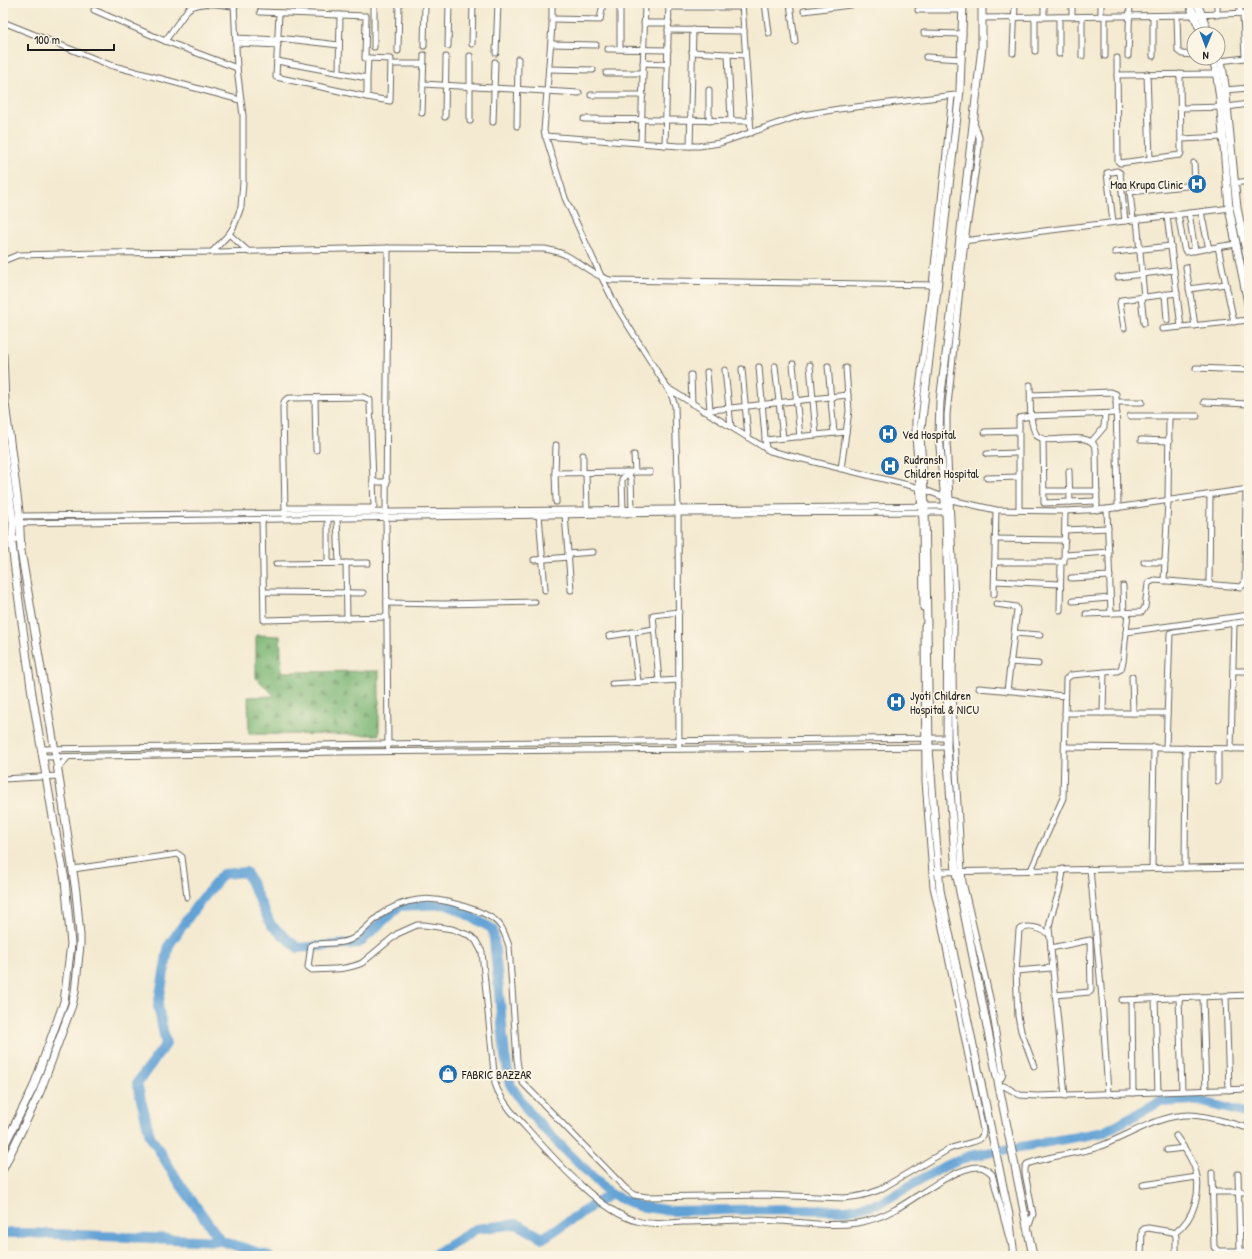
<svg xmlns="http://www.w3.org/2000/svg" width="1252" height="1259" viewBox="0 0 1252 1259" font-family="'Patrick Hand',sans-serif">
<defs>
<pattern id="forest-firs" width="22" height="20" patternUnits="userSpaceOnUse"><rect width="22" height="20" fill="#7cb674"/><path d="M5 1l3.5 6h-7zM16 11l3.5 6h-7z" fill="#65935e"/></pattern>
</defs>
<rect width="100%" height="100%" fill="#fcf5e5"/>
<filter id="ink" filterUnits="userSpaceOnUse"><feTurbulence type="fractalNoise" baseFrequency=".025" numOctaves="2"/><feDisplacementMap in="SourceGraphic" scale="8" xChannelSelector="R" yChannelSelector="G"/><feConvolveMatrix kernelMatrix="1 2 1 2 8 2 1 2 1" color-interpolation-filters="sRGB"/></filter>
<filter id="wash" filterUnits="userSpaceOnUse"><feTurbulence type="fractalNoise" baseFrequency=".012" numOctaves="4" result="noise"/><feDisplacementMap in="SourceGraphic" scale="16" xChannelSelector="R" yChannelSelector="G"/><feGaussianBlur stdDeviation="0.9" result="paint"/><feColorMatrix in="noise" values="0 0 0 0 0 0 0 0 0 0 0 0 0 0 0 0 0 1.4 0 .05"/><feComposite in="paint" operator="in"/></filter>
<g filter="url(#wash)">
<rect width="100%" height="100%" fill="#f4ead1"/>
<polygon fill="url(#forest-firs)" stroke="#4c6948" points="256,635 280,636 282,672 379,671 379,735 249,734 248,697 275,696 256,678"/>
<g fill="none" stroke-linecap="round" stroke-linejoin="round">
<g stroke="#62a2d5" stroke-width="10">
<polyline points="3,1233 31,1233 221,1241 180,1184 150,1136 137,1083 166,1044 158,1006 169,945 195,908 223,874 246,872 271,925 298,948 359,943 399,906 448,904 493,929 505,1056 511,1086 529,1112 549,1134 610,1194 638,1206 672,1211 791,1209 847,1210 880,1203 945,1166 970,1156 1104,1132 1159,1102 1195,1100 1249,1114"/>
<polyline points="221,1241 270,1256"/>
<polyline points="432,1256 476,1229 517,1224 543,1238 610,1194"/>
</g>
</g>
</g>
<g filter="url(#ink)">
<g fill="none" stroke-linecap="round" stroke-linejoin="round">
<g stroke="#68645b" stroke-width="7">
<g id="street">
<polyline points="552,3 552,25 544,131 565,198 602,278 616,306 671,394 675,406 678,508 679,749"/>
<polyline points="742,3 751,133"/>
<polyline points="765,3 769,33"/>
<polyline points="790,3 795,42"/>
<polyline points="669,7 742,7"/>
<polyline points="94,10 165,41 237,68"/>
<polyline points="918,10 963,10"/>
<polyline points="804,11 865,3"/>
<polyline points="260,12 366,16 365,58 368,58"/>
<polyline points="279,13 276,77 367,97"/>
<polyline points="1240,14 1240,3"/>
<polyline points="1217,15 1217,3"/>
<polyline points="1101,16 1101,3"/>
<polyline points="1153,16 1153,56"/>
<polyline points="1177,16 1178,51 1182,54 1194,55"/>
<polyline points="1035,17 1035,51"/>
<polyline points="1044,17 1044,3"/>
<polyline points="1072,17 1072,3"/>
<polyline points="1082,17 1082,56"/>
<polyline points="982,18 1193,15 1249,13"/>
<polyline points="552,19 600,20 603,3"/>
<polyline points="3,22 110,65 240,100"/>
<polyline points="644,23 669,23"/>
<polyline points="668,30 744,31"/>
<polyline points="924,33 963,34"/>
<polyline points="236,38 278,40"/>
<polyline points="278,38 339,45"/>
<path d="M165 41 188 9C202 0 219 5 235 6"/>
<polyline points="236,43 278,45"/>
<polyline points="472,44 473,3"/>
<polyline points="551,44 596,45"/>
<polyline points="424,46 425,3"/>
<polyline points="448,46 449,3"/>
<polyline points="374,47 374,3"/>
<polyline points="608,49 668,50"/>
<polyline points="620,49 620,3"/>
<polyline points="398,51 399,3"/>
<polyline points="692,52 745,55"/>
<polyline points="496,53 498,3"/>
<polyline points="1013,53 1015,3"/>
<polyline points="728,54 731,121"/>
<polyline points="1059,54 1059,17"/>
<polyline points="470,56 470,121"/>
<polyline points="1105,56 1105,16"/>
<polyline points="1128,56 1130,3"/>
<polyline points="926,57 962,59"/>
<polyline points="1117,58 1118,161 1120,163 1180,155 1181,153 1180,74"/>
<polyline points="277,61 367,78 367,97 390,101 391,59 368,58 367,78"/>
<polyline points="1220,61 1245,58 1243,14"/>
<polyline points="643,63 667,64"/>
<polyline points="395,64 423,64"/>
<polyline points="549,69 593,70"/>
<polyline points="339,72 340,15"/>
<polyline points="606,73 643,73"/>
<polyline points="1147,74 1150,159"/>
<polyline points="1117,75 1217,74"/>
<polyline points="423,84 579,93"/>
<polyline points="709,90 709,121"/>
<polyline points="1225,90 1249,88"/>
<polyline points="591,95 643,95"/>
<polyline points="1181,108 1227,107 1249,104"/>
<polyline points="422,113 424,55"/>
<polyline points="445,117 446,57"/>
<polyline points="584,119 750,121"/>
<polyline points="493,122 495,62"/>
<polyline points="974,123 979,137 979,148 965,241 947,415 947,440 955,599 953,671 954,738 962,872 963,882 990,998 1003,1074 1002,1077 998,1082"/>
<polyline points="517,126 518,59"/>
<polyline points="545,136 679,146 699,146 720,143 802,115 839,109 955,95"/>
<polyline points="1182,139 1223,137"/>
<polyline points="641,143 645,3"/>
<polyline points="665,145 669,3"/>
<polyline points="690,146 693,30"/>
<polyline points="1234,183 1249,181"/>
<polyline points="1201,212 1209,249"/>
<polyline points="1189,213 1195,251"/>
<polyline points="1178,214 1184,248 1186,252 1236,244"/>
<polyline points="1167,216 1181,327"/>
<polyline points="1137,219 1144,297"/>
<polyline points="1133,220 1130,192 1195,185 1194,163"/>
<polyline points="1113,222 1107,173 1117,171 1120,173 1125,221"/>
<polyline points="229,234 249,252"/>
<polyline points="963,241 1231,208"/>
<polyline points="1218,247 1234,322"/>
<polyline points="212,252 229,234 234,226 241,207 243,182 243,116 237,68 234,3"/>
<polyline points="1115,252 1171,246"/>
<path d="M3 261 18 255 101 253 219 252 388 248 545 249C554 251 562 252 569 257 583 265 594 276 610 280L935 285"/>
<polyline points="1186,267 1195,326"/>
<polyline points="1118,277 1174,270"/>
<polyline points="1189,289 1226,284"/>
<polyline points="1165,294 1167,320"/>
<polyline points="1141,297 1144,323"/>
<polyline points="1124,328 1120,303 1121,300 1177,293"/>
<polyline points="1162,329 1249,320"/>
<polyline points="793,364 800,437"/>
<polyline points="810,365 816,435"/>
<polyline points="775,366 783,438"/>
<polyline points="828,366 834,433"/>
<polyline points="759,367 766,449"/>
<polyline points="1196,368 1249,370"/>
<polyline points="742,369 748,437"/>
<polyline points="725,370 731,427"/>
<polyline points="707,372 710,410"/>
<polyline points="691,375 692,404"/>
<path d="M1030 385C1031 401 1028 422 1037 436 1039 437 1041 438 1043 439 1057 443 1091 430 1096 449L1097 510"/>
<polyline points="669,389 770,451 920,488 951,500 996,510 1065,511 1107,509 1249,489"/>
<polyline points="1031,395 1111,392 1116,394 1118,508"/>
<polyline points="315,398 316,450"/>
<polyline points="1116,402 1142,402"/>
<polyline points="1204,402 1249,404"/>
<polyline points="703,411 848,395"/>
<polyline points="1130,416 1197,416"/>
<polyline points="985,432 1018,431"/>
<polyline points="1043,439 1044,503 1097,501"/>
<polyline points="765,440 846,432"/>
<polyline points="1141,440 1169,441"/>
<polyline points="1092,441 1104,427 1105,414"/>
<polyline points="987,454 1018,453"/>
<polyline points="583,455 583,473"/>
<polyline points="841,469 849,411 846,368"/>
<polyline points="1069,471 1070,502"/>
<polyline points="627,472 635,472 634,455"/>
<polyline points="635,472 650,472"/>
<polyline points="555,473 556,445"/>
<polyline points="586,473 587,510"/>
<polyline points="987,478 1019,477"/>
<polyline points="373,482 387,482"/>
<polyline points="1044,491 1097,491"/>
<polyline points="556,502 555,473 627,472 631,479 632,509"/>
<path d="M285 508H372L374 506 370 405V400L363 397 292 398C284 398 283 403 283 410L285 513V515"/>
<polyline points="623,509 622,479 627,474"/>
<polyline points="1107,509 1111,613"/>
<polyline points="1019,510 1019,418 1031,416 1117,413"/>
<polyline points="539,515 545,590"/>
<polyline points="565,515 571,590"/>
<polyline points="18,516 946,506"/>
<polyline points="328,519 328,563"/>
<polyline points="337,519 339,563"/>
<polyline points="262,520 264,620 387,617"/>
<polyline points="17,523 678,513 946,512"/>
<polyline points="1065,530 1108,528"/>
<polyline points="995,539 1065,540"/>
<polyline points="3,540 20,539"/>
<polyline points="568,554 593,552"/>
<polyline points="1065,555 1109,552"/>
<polyline points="534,560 569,557"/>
<polyline points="995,562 1064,562 1065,511"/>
<polyline points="1144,562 1165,562"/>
<polyline points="346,563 347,619"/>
<polyline points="276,564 368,563"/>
<polyline points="1071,578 1110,576"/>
<polyline points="995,581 1060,584"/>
<polyline points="1164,581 1168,501 1169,416"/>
<polyline points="1209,585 1210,495"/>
<polyline points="1123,586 1124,613"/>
<polyline points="264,592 363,593"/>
<polyline points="994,594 996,510"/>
<polyline points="1073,601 1110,598"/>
<polyline points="387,603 443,604 535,602"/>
<polyline points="996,604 1016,607 1017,610 1007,691"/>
<polyline points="923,608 922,521 915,436 915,419 932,285 952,96"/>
<polyline points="1060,610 1061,562"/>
<polyline points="1086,614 1142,612 1145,607 1148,584 1150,582 1155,580 1241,587 1244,584 1245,579 1246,490"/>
<path d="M924 626 925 781 933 887 939 913 983 1130C983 1133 983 1136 980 1139 977 1142 955 1146 949 1149L879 1190C867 1195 856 1197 844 1198L765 1195 647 1197 634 1195 625 1188 523 1083 519 1073 517 1060 509 946C506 938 504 930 499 924 493 917 481 912 472 909 441 898 418 894 388 910 374 917 362 935 350 940 342 944 323 943 314 944L311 945 308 967 312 970C329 969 347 970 362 963L397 934 417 925H424L452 929 471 936 476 941 482 952 495 1083C498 1094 504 1102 511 1111 541 1143 595 1211 637 1221 651 1225 667 1223 682 1222 705 1222 728 1220 751 1220 787 1219 822 1228 857 1223 869 1221 883 1216 894 1210 917 1198 954 1167 979 1167 985 1167 988 1171 992 1174L1010 1242"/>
<polyline points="632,632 638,682"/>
<polyline points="1126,632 1249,615"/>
<polyline points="1014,633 1040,635"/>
<polyline points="609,636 654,629"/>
<polyline points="1010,662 1038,664"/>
<polyline points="1233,671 1249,671"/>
<polyline points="1132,677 1133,713"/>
<polyline points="659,681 653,615 679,612"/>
<polyline points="612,684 679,680"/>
<polyline points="979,688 1065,696"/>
<polyline points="1065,713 1167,713"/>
<polyline points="1103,713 1104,672"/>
<polyline points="388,747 386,512 388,248"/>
<polyline points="1065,747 1249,749"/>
<polyline points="1166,747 1170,633 1173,632 1249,621"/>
<polyline points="42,749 454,743 946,738"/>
<polyline points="1231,749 1234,623"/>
<polyline points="43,757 340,752 947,747"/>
<polyline points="57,769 68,757"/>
<polyline points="3,779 58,776"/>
<polyline points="1218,781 1218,749"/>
<polyline points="1152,868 1154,747"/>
<polyline points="1185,868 1186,748"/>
<polyline points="73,869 178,854 182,857 187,897"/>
<path d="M1063 869C1062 892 1052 906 1049 928L1065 1096"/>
<polyline points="1090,869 1102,998 1108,1094"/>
<polyline points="1031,870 1063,798 1066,679 1071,675 1117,671 1121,669 1123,662 1128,613"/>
<polyline points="936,872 1249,867"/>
<polyline points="1051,948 1090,940 1091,990 1090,992 1055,995"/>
<polyline points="1016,971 1051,968"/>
<polyline points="1226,996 1229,1090"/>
<polyline points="1203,997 1206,1091"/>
<polyline points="1179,998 1182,1091"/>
<polyline points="1155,999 1158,1092"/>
<polyline points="1122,1000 1249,995"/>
<polyline points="1132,1000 1133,1093"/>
<path d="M1034 1066 1021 1031 1018 1016 1016 971 1019 930C1028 924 1040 928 1049 934"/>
<polyline points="999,1086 1004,1086 1020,1095 1037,1096 1249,1089"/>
<polyline points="1167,1150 1184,1148"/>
<polyline points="1212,1173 1214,1247 1218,1251 1249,1251"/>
<polyline points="1238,1174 1240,1251"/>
<polyline points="1143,1185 1197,1177"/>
<polyline points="1213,1192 1249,1192"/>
<path d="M1028 1228 1033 1214 1025 1173V1168L1027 1164C1048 1156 1073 1154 1095 1148 1126 1138 1156 1115 1189 1115 1210 1115 1229 1124 1249 1128"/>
<path d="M1175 1233C1195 1218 1203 1189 1194 1166 1190 1155 1182 1145 1176 1136"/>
<polyline points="1141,1256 1142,1231 1144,1229 1148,1228 1172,1232 1175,1233 1176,1237 1176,1256"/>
</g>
</g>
<g stroke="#68645b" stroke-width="9">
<g id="secondary">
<polyline points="963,3 960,90 920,437 925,506 929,748 940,890 1009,1215 1014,1256"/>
<polyline points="982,3 982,47 951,316 940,401 939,436 946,512 948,598 947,747 956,872 1033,1256"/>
<polyline points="1189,3 1202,34"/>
<polyline points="1197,3 1209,34"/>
<polyline points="1218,55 1222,66 1225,85 1237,208 1249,265"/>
<polyline points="1212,58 1216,70 1220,99 1229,208 1249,308"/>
<polyline points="3,355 5,403 19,511 21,551 56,757 76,892 80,935 80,945 75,992 72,1005 40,1092 3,1169"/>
<polyline points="3,444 13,523 12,544 17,587 32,694 54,823 65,880 71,944 64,1002 33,1088 3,1148"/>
</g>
</g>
<use href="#street" stroke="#fff" stroke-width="5"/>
<use href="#secondary" stroke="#fff" stroke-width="7"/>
</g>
</g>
<defs>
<g id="hospital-disc" transform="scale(1)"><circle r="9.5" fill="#1f6fb2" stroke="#fcf5e5"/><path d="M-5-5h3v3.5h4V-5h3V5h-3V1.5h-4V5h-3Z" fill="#fff"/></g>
<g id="shop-disc" transform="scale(1)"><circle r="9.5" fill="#1f6fb2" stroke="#fcf5e5"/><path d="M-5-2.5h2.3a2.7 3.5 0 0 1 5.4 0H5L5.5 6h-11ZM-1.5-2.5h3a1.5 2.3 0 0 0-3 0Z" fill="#fff"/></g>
</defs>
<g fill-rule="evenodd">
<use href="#hospital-disc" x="1197" y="184"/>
<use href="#hospital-disc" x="888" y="434"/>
<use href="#hospital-disc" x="890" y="466"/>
<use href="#hospital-disc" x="896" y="702"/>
<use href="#shop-disc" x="448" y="1074"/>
</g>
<g text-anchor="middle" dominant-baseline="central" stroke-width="3.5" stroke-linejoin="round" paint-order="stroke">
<g font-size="12" fill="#1c1c1c" stroke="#fcf5e5" text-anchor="start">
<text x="1183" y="184" text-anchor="end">Maa Krupa Clinic</text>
<text x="902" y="434">Ved Hospital</text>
<text x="904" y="459">Rudransh<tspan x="904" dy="14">Children Hospital</tspan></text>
<text x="910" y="695">Jyoti Children<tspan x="910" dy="14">Hospital &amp; NICU</tspan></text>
<text x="462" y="1074">FABRIC BAZZAR</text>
</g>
</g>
<rect width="1252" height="1259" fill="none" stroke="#fcf5e5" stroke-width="16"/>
<g transform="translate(1206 46) rotate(181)"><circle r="19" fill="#fcf5e5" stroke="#a29e95"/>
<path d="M0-3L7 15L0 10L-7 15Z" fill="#1f6fb2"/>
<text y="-6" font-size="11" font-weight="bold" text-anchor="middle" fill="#1c1c1c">N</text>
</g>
<path d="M28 44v6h86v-6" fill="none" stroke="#1c1c1c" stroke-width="2"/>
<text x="34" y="44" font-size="12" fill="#1c1c1c" stroke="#fcf5e5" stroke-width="3" paint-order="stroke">100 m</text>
</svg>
